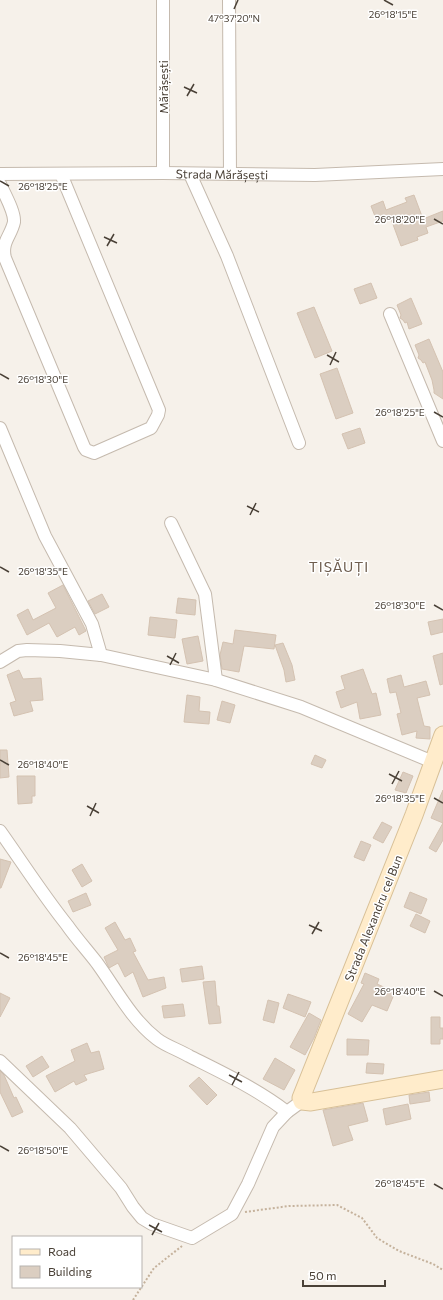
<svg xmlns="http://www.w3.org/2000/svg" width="443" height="1300" viewBox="0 0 443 1300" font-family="Commissioner,sans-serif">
<rect width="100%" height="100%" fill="#f6f1ea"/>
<g fill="#dbcec1" stroke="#d4c2b1">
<polygon points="414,195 423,219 443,211 443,221 426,227 428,233 417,237 418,240 401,246 391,219 378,224 371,206 383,201 386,210 407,202 405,198"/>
<polygon points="371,283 377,298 360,304 354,289"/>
<polygon points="411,298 422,324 409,329 407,322 405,323 403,320 400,318 401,315 397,305"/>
<polygon points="314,307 332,351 315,358 297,313"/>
<polygon points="429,339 443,372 443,399 434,393 434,390 432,380 425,362 423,363 421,360 418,358 419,355 415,345"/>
<polygon points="337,368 353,413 336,419 320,374"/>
<polygon points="360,428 365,443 348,449 342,434"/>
<polygon points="63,585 86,631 79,635 75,627 57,637 49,623 27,635 17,615 28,609 33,620 56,608 48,593"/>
<polygon points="102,594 109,607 95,614 88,601"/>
<polygon points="178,598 196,600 195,615 176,613"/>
<polygon points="150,617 177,620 175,638 148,635"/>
<polygon points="443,619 443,632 431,635 428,622"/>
<polygon points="235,630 276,635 274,649 244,646 239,672 222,669 220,655 223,642 233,644"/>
<polygon points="198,636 203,661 187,664 182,639"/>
<polygon points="283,643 292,665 295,680 286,682 284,670 275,645"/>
<polygon points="443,653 443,684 440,685 433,656"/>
<polygon points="363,669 372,694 376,693 381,715 360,719 357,702 341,708 336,692 345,689 341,676"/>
<polygon points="19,670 23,679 41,678 43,700 30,701 33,711 14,716 10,703 16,701 7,675"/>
<polygon points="401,675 404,687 426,681 430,695 417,698 424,726 430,727 430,739 416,738 417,731 402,735 397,714 401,713 396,692 390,693 387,679"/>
<polygon points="187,695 200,697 199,711 210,712 209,724 184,722"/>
<polygon points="222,701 235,705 230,723 217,720"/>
<polygon points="0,750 7,750 9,777 0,778"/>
<polygon points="315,755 326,760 322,768 311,764"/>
<polygon points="403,772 413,776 406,793 395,790"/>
<polygon points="17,776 35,776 35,796 32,796 32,803 18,804"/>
<polygon points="443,790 443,840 436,852 429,848 443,823 431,818"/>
<polygon points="382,822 392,827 383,843 373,838"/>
<polygon points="361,841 371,845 364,861 354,857"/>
<polygon points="0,859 11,862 1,888 0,888"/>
<polygon points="82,864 92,881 82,887 72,870"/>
<polygon points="410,892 427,899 421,914 404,907"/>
<polygon points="86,893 91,905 73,912 68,901"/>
<polygon points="416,914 430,921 425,933 410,926"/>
<polygon points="115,922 125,940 130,938 136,951 133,952 148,980 164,977 166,988 143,997 133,972 125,977 118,963 109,968 104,957 118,950 105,928"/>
<polygon points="202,966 204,979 182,982 180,969"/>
<polygon points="365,973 379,979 377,984 395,992 387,1011 372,1005 362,1022 348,1014 364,984 361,983"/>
<polygon points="215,981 217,1006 219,1006 221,1023 209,1024 203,982"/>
<polygon points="0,993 10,998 0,1017"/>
<polygon points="288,994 311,1002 305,1017 283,1008"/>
<polygon points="268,1000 279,1003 274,1023 263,1020"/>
<polygon points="183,1004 185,1016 164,1018 162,1006"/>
<polygon points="309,1013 321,1020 314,1038 305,1055 290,1047"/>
<polygon points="431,1017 440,1017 440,1028 443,1028 443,1039 440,1039 440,1044 431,1044"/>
<polygon points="347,1039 369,1040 368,1055 347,1055"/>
<polygon points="87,1043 91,1053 99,1051 104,1069 84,1075 87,1080 76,1085 74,1081 55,1092 46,1076 75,1061 71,1050"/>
<polygon points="42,1056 49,1067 33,1077 26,1066"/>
<polygon points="275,1058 295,1070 284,1090 263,1079"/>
<polygon points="367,1063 384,1064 383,1074 366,1073"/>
<polygon points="0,1071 4,1075 14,1098 16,1097 23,1112 12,1117 0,1092"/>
<polygon points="199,1077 217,1095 207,1105 189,1086"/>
<polygon points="429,1092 430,1101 410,1104 409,1095"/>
<polygon points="363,1103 368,1121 348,1126 353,1140 333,1146 323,1110"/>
<polygon points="408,1104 411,1119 386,1125 383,1109"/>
</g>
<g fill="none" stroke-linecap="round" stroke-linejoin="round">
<g stroke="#c5baae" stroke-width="14">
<g id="street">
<polyline points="163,0 163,173"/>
<polyline points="229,0 230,174"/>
<path id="s1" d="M0 174 163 173 315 175 443 169"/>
<polyline points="190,174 227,256 299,443"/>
<path d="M0 184C4 193 15 212 14 222 11 236 1 242 5 258L84 447 86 450 94 453 151 428 158 415 159 410 61 174"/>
<polyline points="390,314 443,441"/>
<polyline points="0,428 45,536 92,624 101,655"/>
<polyline points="171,523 205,594 216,680"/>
<polyline points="0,662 18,651 27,650 60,651 101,655 216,680 301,707 433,762"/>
<path d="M0 831C22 862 43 895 67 925 76 938 87 950 97 963 116 989 131 1019 157 1039 166 1046 179 1050 189 1056 223 1073 257 1089 287 1112"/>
<polyline points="0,1061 70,1128 121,1188 133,1207 142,1218 152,1224 192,1238 232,1214 248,1184 273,1127 287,1112 302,1101"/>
</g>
</g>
<g stroke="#d8c097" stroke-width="19">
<polyline id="secondary" points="443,735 414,815 301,1098 302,1101 311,1102 443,1079"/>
</g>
<g stroke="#c5b29c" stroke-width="2" stroke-dasharray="2 2" stroke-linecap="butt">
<polyline points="245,1212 289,1206 337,1205 362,1218 377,1238 399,1251 433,1264 443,1270"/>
<polyline points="133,1300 154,1268 182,1246"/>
</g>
<use href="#street" stroke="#fff" stroke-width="12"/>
<use href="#secondary" stroke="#ffeccb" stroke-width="17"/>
</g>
<path fill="none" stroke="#4a4137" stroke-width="1.5" d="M384 0 393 5M234 9 238 0M184 87 197 93M187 96 194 84M0 181 9 186M434 219 443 224M104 237 117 243M107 246 114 234M327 355 339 362M330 365 336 352M0 374 9 379M434 412 443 417M247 506 259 512M250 515 256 503M0 567 9 572M434 605 443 610M167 656 179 663M170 665 176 653M0 760 9 765M389 774 402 781M392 784 399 771M434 798 443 803M87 806 99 813M90 816 96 803M309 925 322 931M312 934 319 922M0 953 9 958M434 991 443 996M229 1075 242 1082M232 1085 239 1072M0 1146 9 1151M434 1184 443 1189M149 1225 162 1232M152 1235 159 1223"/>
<g text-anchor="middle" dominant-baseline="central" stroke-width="3" stroke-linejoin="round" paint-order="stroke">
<g font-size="12" fill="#4a4137" stroke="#fff">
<text transform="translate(163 87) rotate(-90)">Mărășești</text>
<text stroke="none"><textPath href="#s1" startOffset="222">Strada Mărășești</textPath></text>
<text transform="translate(373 918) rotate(-68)">Strada Alexandru cel Bun</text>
</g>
<g font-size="14" letter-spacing="1" fill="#6e5d4e" stroke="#fff">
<text x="339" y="566">TIȘĂUȚI</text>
</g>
</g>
<g font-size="10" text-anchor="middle" fill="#4a4137" stroke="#fff" stroke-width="3" stroke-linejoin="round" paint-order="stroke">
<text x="393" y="18">26°18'15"E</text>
<text x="234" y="22">47°37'20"N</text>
<text x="43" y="190">26°18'25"E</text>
<text x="400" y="223">26°18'20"E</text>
<text x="43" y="383">26°18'30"E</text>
<text x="400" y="416">26°18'25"E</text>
<text x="43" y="575">26°18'35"E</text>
<text x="400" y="609">26°18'30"E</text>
<text x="43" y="768">26°18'40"E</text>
<text x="400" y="802">26°18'35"E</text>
<text x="43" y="961">26°18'45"E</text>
<text x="400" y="995">26°18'40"E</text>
<text x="43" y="1154">26°18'50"E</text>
<text x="400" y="1187">26°18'45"E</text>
</g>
<rect x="12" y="1236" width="130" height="52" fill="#ffffff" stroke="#b7b3af"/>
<rect x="20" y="1249" width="20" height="6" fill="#ffeccb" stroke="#b7b3af"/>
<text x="48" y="1256" font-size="12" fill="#4a4137">Road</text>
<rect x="20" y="1266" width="20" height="12" fill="#dbcec1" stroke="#b7b3af"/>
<text x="48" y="1276" font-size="12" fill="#4a4137">Building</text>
<path d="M303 1280v6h82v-6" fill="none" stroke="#4a4137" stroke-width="2"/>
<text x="309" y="1280" font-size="12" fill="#4a4137" stroke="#ffffff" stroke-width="3" paint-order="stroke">50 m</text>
</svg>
